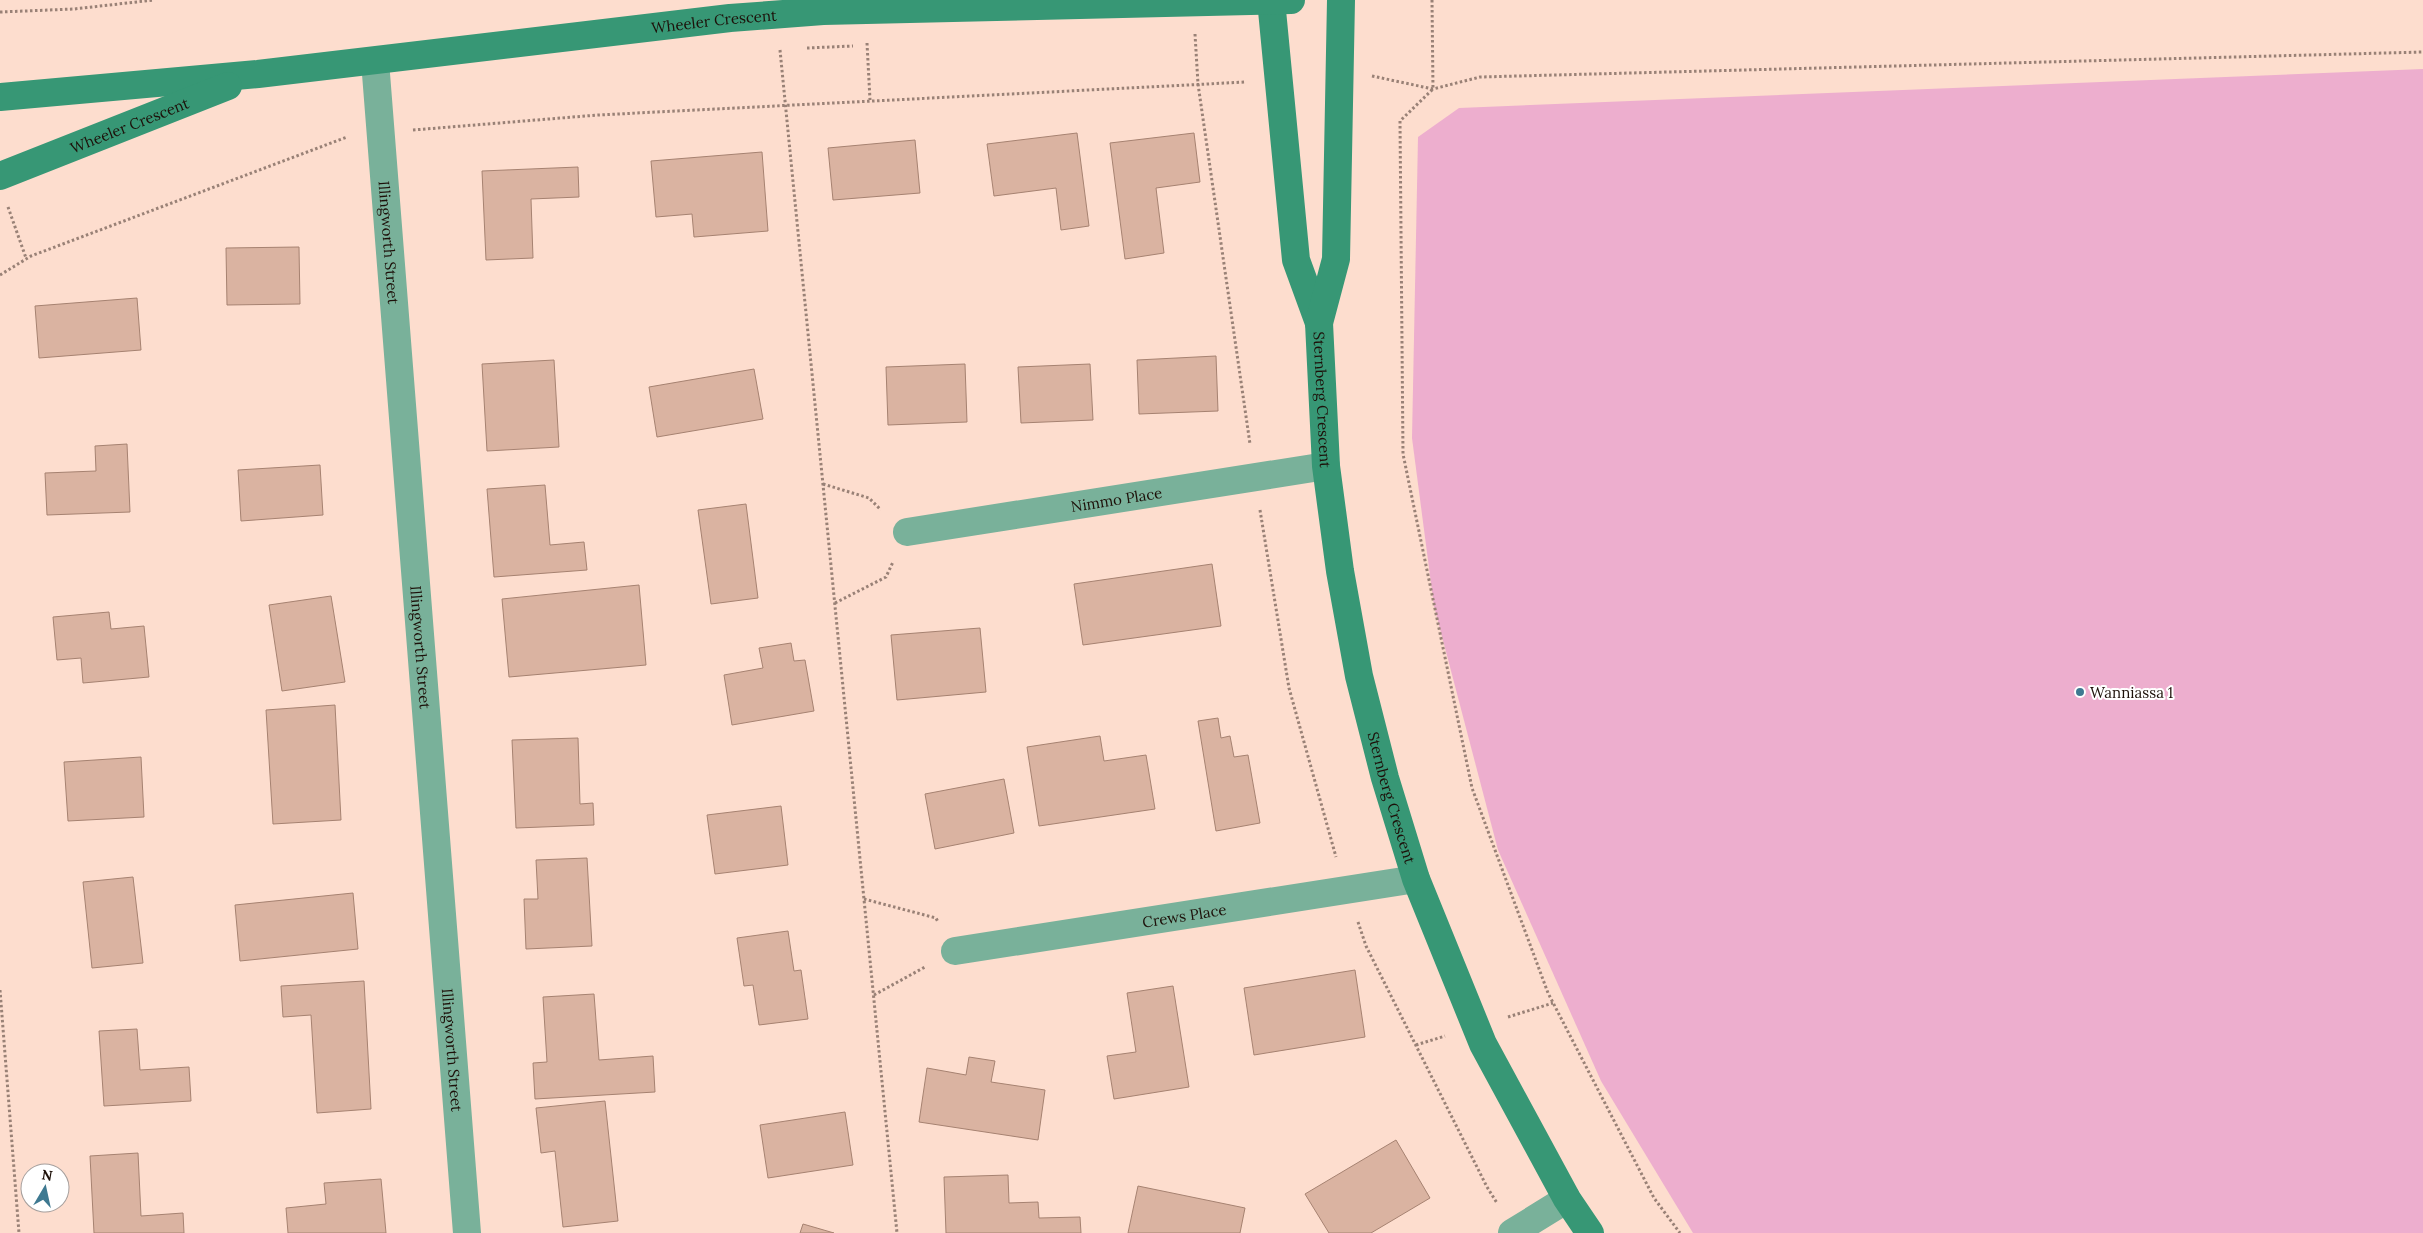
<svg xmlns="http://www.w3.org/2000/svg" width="2423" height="1233" viewBox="0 0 2423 1233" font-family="Lora,serif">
<rect width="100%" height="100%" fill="#fdddce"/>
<polygon fill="#edaece" points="2423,69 2423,1233 1693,1233 1601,1081 1498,850 1434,606 1412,438 1418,137 1459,108"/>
<g fill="#dab3a1" stroke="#a68271">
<polygon points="1077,133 1089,226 1061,230 1056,188 994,196 987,144"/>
<polygon points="1194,133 1200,182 1156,188 1164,253 1125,259 1110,143"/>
<polygon points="915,140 920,193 833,200 828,148"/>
<polygon points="762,152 768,231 694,237 692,214 656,217 651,161"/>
<polygon points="578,167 579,197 531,199 533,258 486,260 482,171"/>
<polygon points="299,247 300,304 227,305 226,248"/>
<polygon points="137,298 141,350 39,358 35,306"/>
<polygon points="1216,356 1218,411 1139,414 1137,360"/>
<polygon points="554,360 559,447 487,451 482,364"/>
<polygon points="965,364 967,422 888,425 886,367"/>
<polygon points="1090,364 1093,420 1021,423 1018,367"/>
<polygon points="754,369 763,419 657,437 649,387"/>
<polygon points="127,444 130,512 47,515 45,473 96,471 95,446"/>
<polygon points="320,465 323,515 241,521 238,470"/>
<polygon points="545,485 550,545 584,542 587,570 494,577 487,489"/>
<polygon points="746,504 758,598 711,604 698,510"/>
<polygon points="1212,564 1221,626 1083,645 1074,584"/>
<polygon points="639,585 646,665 509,677 502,599"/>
<polygon points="331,596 345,682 282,691 269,605"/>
<polygon points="109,612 111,629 144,626 149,677 83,683 81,658 57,660 53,617"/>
<polygon points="980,628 986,692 897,700 891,635"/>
<polygon points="791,643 794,661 805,660 814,711 732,725 724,675 763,668 759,648"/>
<polygon points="335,705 341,820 273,824 266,710"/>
<polygon points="1218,718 1221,738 1230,736 1234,757 1248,755 1260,823 1216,831 1198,721"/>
<polygon points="1100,736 1104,761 1146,755 1155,809 1039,826 1027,747"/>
<polygon points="578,738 580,804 593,803 594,825 516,828 512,740"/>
<polygon points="141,757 144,817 68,821 64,762"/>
<polygon points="1004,779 1014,833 935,849 925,794"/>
<polygon points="781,806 788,865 715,874 707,815"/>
<polygon points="587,858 592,946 526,949 524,899 538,899 536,860"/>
<polygon points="133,877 143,963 92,968 83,882"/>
<polygon points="353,893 358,949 240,961 235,905"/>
<polygon points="788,931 794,971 801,970 808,1019 759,1025 753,985 744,986 737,938"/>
<polygon points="1355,970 1365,1037 1254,1055 1244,988"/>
<polygon points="364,981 371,1109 317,1113 311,1015 283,1017 281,986"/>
<polygon points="1173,986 1189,1087 1114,1099 1107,1056 1136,1052 1127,993"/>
<polygon points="594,994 599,1060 653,1056 655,1092 535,1099 533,1063 547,1062 543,997"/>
<polygon points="137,1029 140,1070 189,1067 191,1101 104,1106 99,1031"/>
<polygon points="969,1057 995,1061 991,1082 1045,1090 1038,1140 919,1122 927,1068 966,1075"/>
<polygon points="605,1101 618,1221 563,1227 555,1151 541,1153 536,1108"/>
<polygon points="845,1112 853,1165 768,1178 760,1125"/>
<polygon points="1396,1140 1430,1198 1371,1233 1329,1233 1305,1194"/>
<polygon points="138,1153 141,1216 183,1213 184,1233 94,1233 90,1156"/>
<polygon points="1008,1175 1009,1203 1038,1202 1039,1218 1080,1217 1081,1233 946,1233 944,1177"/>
<polygon points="381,1179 386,1233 288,1233 286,1208 326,1204 324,1183"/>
<polygon points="1138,1186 1245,1208 1240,1233 1128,1233"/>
<polygon points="803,1224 834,1233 800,1233"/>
</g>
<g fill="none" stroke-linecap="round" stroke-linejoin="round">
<g stroke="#998176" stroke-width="3" stroke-dasharray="2.5 2.5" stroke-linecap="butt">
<polyline points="1432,0 1433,89 1400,121 1403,454 1472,788 1548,993 1654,1198 1680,1233"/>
<polyline points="0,12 74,9 154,0"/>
<polyline points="1195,34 1198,84 1250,444"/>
<polyline points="867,43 870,100"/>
<polyline points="807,48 853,46"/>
<polyline points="780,50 897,1233"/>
<polyline points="1372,76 1433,89 1480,77 2423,52"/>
<polyline points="413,130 598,115 1246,82"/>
<polyline points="8,207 26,258"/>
<polyline points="0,275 31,256 347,137"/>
<polyline points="823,484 869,498 881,510"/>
<polyline points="1260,510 1289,688 1336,857"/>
<polyline points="835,603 886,577 893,562"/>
<polyline points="864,899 936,918 938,922"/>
<polyline points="1358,922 1366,946 1487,1187 1497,1203"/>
<polyline points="0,990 19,1233"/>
<polyline points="874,995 925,967"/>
<polyline points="1508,1017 1553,1003"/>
<polyline points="1416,1045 1445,1036"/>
</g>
<g stroke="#79b19a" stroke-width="28">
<path id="s1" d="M375 61 467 1233"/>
<path id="s2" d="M907 532 1326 466"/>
<path id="s3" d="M955 951 1416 879"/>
<polyline points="1512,1233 1567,1199"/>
</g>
<g stroke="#379775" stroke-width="28">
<path id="s4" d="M1271 0 1296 260 1319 323 1326 466 1340 571 1359 676 1385 778 1416 879 1483 1044 1567 1199 1590 1233"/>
<path id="s5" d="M0 97 258 74 730 18 823 11 1291 0"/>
<path id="s6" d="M0 176 228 86"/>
<polyline points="1319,323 1336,259 1341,0"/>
</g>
</g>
<circle fill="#3e7991" stroke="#fff" stroke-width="2" cx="2080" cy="692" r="5"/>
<g text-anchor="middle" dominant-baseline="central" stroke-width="4" stroke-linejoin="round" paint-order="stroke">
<g font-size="15" fill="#1d1009" stroke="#fff">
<text stroke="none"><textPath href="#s5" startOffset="718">Wheeler Crescent</textPath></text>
<text stroke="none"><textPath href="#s6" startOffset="139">Wheeler Crescent</textPath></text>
<text stroke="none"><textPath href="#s1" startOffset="182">Illingworth Street</textPath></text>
<text stroke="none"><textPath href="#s4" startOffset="405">Sternberg Crescent</textPath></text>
<text stroke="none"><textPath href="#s2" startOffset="212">Nimmo Place</textPath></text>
<text stroke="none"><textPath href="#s1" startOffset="588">Illingworth Street</textPath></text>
<text stroke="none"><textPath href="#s4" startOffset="810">Sternberg Crescent</textPath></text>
<text stroke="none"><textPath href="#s3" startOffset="232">Crews Place</textPath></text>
<text stroke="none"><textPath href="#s1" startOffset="992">Illingworth Street</textPath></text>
</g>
<g font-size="15" fill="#1d1009" stroke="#fff" text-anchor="start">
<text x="2090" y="692">Wanniassa 1</text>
</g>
</g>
<g transform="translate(45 1188) rotate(9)"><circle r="24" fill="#ffffff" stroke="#a59f9d"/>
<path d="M0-4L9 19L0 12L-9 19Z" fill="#3e7991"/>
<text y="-8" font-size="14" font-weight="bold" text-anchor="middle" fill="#1d1009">N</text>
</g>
</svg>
